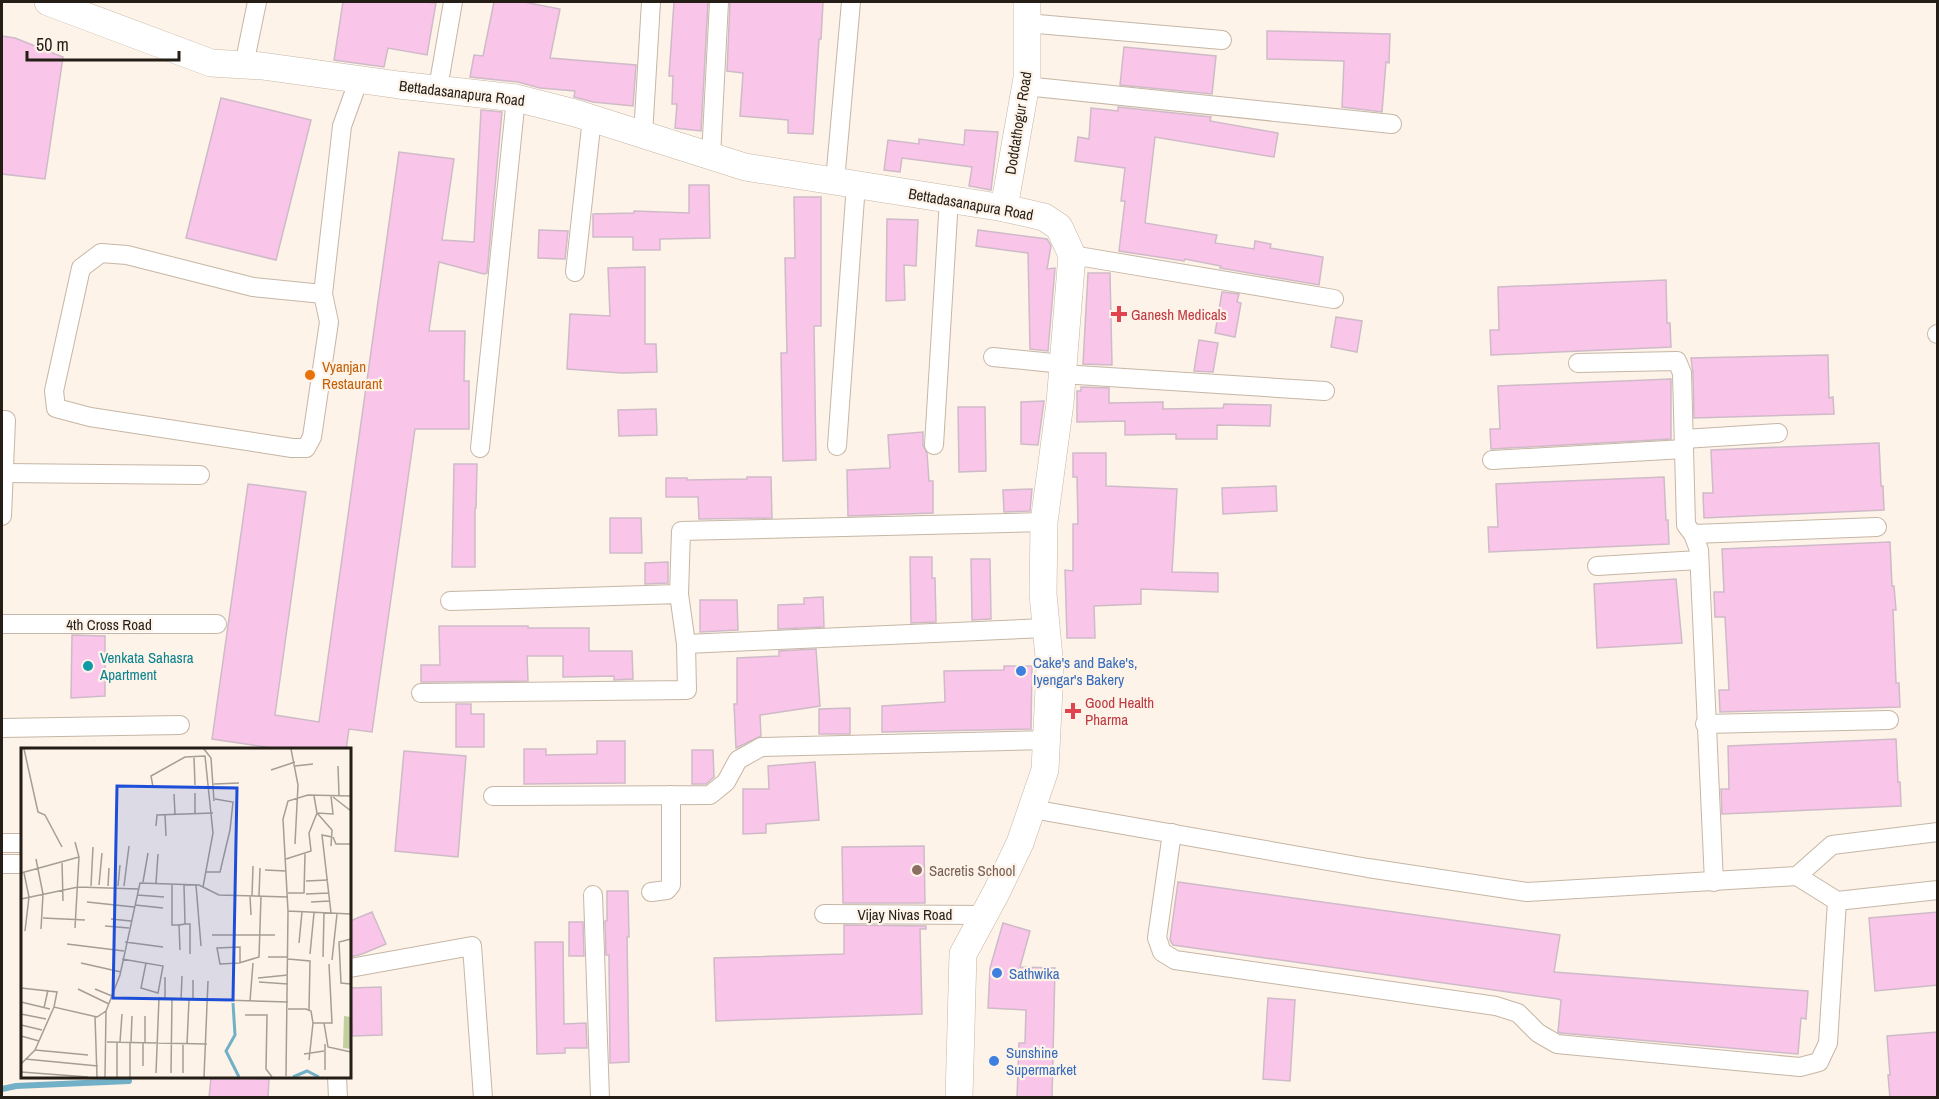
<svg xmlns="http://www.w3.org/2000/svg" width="1939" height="1099" viewBox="0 0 1939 1099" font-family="'Archivo Narrow',sans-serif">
<rect width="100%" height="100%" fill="#fdf3e8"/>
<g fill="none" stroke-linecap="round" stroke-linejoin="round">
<polyline stroke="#72b0c7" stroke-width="6" points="2,1089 16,1086 129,1081"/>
</g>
<g fill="#f9c6e9" stroke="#cfbac8" stroke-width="1.5">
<polygon points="343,2 425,2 436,3 427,55 388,48 384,67 334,60"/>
<polygon points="494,2 524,2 560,9 550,58 636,65 633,106 593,102 574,97 575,91 540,88 518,82 470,77 474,55 483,56"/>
<polygon points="674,2 708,2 701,131 675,128 677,104 672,104 673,76 669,76"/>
<polygon points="730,2 823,2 821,39 819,39 813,134 788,133 788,120 740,116 743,73 727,71"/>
<polygon points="1267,31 1390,34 1389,63 1386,62 1382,112 1342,107 1344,61 1267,59"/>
<polygon points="2,36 15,38 63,57 45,179 2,174"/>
<polygon points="1124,47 1216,56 1212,94 1120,85"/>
<polygon points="221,98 311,120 276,260 186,238"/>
<polygon points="1118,107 1211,117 1210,121 1278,133 1274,157 1155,137 1145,223 1217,235 1215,243 1254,249 1255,241 1271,244 1270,248 1323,257 1319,285 1220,268 1221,266 1185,259 1184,261 1119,251 1125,201 1121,201 1125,168 1075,161 1078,137 1089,139 1091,108 1118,111"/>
<polygon points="481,110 502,112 487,273 484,274 439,262 429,331 465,331 464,381 469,381 469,429 415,429 372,732 349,729 346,750 286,750 212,739 248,484 306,492 275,715 319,722 399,152 454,159 442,240 474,242"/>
<polygon points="965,130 998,132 991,190 969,186 972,167 902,158 900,172 884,170 888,140 919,144 919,139 964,145"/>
<polygon points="689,185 709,185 710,238 660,239 660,250 633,250 633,237 593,237 593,214 634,213 634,211 689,213"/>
<polygon points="794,197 821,197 821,326 814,326 816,460 783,461 781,353 787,353 785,258 795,258"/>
<polygon points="887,219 918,220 916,266 904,265 905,300 886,301"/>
<polygon points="539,230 568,231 565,259 538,258"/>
<polygon points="978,230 1047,239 1051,246 1047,269 1055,268 1048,351 1030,349 1028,253 976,246"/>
<polygon points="645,267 645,344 656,344 657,372 622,373 567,369 570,314 610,316 608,268"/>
<polygon points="1088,273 1110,273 1112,365 1083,364"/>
<polygon points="1666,280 1667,323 1670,323 1671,347 1491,355 1490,330 1499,330 1498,287"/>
<polygon points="1222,292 1239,294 1237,302 1241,303 1235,337 1215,333"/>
<polygon points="1336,317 1362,321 1357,352 1331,347"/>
<polygon points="1199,340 1218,343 1213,372 1194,371"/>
<polygon points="1828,355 1829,398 1833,397 1834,414 1694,418 1693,373 1691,358"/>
<polygon points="1671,379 1671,439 1491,449 1490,429 1500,429 1498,386"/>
<polygon points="1081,387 1109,388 1109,403 1163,402 1163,409 1223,408 1224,404 1271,405 1270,426 1217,425 1217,439 1176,439 1176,434 1125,435 1125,421 1077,422 1077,391 1081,391"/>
<polygon points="1044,401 1038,445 1021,444 1021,402"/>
<polygon points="958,407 985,407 986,471 959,472"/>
<polygon points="656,409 657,435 619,436 618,410"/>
<polygon points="923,432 923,445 927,453 929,481 933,481 933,513 848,516 847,470 890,468 888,435"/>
<polygon points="1879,443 1881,486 1883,486 1884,510 1704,518 1703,493 1713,493 1711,450"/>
<polygon points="1073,453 1106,453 1106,486 1177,489 1172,572 1218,573 1218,592 1141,589 1141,604 1094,606 1095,638 1067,638 1065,570 1073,571 1073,524 1078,524 1077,477 1073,477"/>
<polygon points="454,464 477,464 476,508 475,508 475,567 452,567"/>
<polygon points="747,477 771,477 772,518 699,519 698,497 666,497 666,478 687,478 687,480 747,479"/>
<polygon points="1664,477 1666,520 1668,520 1669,544 1489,552 1488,527 1498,527 1496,484"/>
<polygon points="1276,486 1277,511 1223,514 1222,488"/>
<polygon points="1032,489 1030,511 1004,512 1003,490"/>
<polygon points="610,518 641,518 642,553 610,553"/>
<polygon points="1890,542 1892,586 1894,586 1896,610 1893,610 1896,683 1899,683 1900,707 1720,712 1719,690 1729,690 1725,617 1715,617 1714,592 1724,592 1722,549"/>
<polygon points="910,557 932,557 932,578 935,578 936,622 911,623"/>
<polygon points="971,559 990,559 991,619 972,620"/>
<polygon points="668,562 668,583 645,584 645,563"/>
<polygon points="1676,579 1682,643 1597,648 1594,584"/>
<polygon points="823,597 824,627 778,629 778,605 804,604 804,598"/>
<polygon points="700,600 737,600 738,630 700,632"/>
<polygon points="439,626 528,626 528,628 589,628 589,651 632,651 633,679 614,680 614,676 563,677 563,656 527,656 528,681 421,682 421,665 440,665"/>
<polygon points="72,635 105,636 105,696 71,698"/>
<polygon points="816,649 820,706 760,715 761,736 736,748 734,704 737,704 737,658 779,656 779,651"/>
<polygon points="1004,666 1032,666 1031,729 882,732 882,706 945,702 944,671 1004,670"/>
<polygon points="456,704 471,704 471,714 484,714 484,747 456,747"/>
<polygon points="850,708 850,734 819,734 819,709"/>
<polygon points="1896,739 1898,782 1900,782 1901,806 1722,814 1721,789 1729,789 1728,746"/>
<polygon points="597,741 625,741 625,783 524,784 524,749 546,749 546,755 597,754"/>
<polygon points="692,750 713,750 714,777 706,784 692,784"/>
<polygon points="404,751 466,756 458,857 395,851"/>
<polygon points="815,762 819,820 766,824 766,833 743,834 743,789 769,789 768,766"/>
<polygon points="924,846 925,903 843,903 842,847"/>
<polygon points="1178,882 1560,935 1554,972 1808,991 1806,1019 1801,1018 1798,1054 1561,1033 1558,1032 1561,1000 1558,999 1173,945 1170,940"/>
<polygon points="607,891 628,891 629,937 627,937 629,1062 610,1063 609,955 606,955 605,921 607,921"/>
<polygon points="372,912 386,944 362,954 350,957 350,921"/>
<polygon points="1938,912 1938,985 1875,991 1869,918"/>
<polygon points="569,922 583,922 584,956 569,956"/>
<polygon points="1003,923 1030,931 1020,967 1055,968 1052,1098 1017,1098 1019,1043 1025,1043 1026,1010 988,1008 990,968"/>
<polygon points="844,925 926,926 926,929 920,929 922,1014 716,1021 714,958 844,954"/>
<polygon points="535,942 563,942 564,1024 586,1023 587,1048 565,1048 565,1053 537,1054"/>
<polygon points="381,987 382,1035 352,1036 351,988"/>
<polygon points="1268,998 1295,1000 1290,1081 1263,1079"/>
<polygon points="1938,1032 1938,1098 1890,1098 1888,1075 1890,1075 1887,1036"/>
<polygon points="211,1077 269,1079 268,1098 209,1098"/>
</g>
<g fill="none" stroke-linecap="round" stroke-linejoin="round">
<g stroke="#c6b6a5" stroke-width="20">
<g id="street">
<polyline points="1026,23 1222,40"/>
<polyline points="244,65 257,2"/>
<polyline points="1025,86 1392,124"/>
<polyline points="438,88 453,2"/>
<polyline points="643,135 651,2"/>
<polyline points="711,156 719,2"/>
<polyline points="835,181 851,2"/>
<polyline points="1072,255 1334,299"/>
<polyline points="575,272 592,118"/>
<polyline points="323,294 253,287 127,255 101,253 81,268 54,391 56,408 90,417 292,448 306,448 312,437 329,322 323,294 342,126 359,79"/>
<polyline points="1937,334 1938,334"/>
<polyline points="993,357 1063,364"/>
<polyline points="1578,363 1677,361 1682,373 1686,525 1693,534 1699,550 1714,882"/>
<polyline points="1062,374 1325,391"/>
<polyline points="2,420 6,420 2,516"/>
<polyline points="1684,439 1778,433"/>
<polyline points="934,445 949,199"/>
<polyline points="837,446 856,184"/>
<polyline points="480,448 516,98"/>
<polyline points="1492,460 1684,449"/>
<polyline points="4,473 200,475"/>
<polyline points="1693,534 1877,527"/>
<polyline points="1597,566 1699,560"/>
<polyline points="679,594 681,531 1044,522"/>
<polyline points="450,601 679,594 686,644 1046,628"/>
<polyline points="2,624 217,624"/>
<polyline points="421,693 687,690 686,644"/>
<polyline points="1705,724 1889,720"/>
<polyline points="2,728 180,725"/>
<polyline points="493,796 710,795 726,782 738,760 761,747 1047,740"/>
<polyline points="1032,809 1368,868 1527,892 1797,876 1832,845 1938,832"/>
<polyline points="1172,833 1157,938 1162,952 1175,960 1496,1006 1518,1013 1538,1033 1557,1044 1800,1067 1819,1062 1828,1043 1837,901"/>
<polyline points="2,843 22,843"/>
<polyline points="2,864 22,864"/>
<polyline points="1797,876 1837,901 1938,890"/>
<polyline points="651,892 667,890 671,885 671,795"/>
<polyline points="593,895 600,1098"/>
<polyline points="824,914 985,915"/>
<polyline points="350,968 472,946 483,1098"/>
<polyline points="337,1076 338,1098"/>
</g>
</g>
<g stroke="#c6b6a5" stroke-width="28">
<g id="secondary">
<polyline points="48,2 211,63 262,66 399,85 516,98 575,113 745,167 1004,208 1044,217 1059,227 1072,255 1060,403 1044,522 1043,594 1050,668 1045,770 1020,843 996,893 963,954 959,1098"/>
<polyline points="1004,208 1027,78 1027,2"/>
</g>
</g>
<use href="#street" stroke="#fff" stroke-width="18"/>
<use href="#secondary" stroke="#fff" stroke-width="27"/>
</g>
<g fill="#e0444e" stroke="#fdf3e8" stroke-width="2">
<path d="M1116 305h6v6h6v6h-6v6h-6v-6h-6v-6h6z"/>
<path d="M1070 702h6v6h6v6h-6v6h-6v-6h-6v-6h6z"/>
</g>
<circle fill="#e8710a" stroke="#fdf3e8" stroke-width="2" cx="310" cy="375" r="6"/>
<circle fill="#0f9aa8" stroke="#fdf3e8" stroke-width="2" cx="88" cy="666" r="6"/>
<g fill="#3f7fe0" stroke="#fdf3e8" stroke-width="2">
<circle cx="1021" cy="671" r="6"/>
<circle cx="997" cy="973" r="6"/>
<circle cx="994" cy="1061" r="6"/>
</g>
<circle fill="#8d6e63" stroke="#fdf3e8" stroke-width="2" cx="917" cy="870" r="6"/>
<g text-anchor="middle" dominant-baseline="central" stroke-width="4.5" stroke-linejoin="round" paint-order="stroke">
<g font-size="15" fill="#241e17" stroke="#fdf3e8">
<text transform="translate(462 93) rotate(7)">Bettadasanapura Road</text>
<text transform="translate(1018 123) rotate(-81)">Doddathogur Road</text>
<text transform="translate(971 204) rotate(10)">Bettadasanapura Road</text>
<text x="109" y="624">4th Cross Road</text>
<text x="905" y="914">Vijay Nivas Road</text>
</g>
<g font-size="15" fill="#be3a42" stroke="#fdf3e8" text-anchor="start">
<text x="1131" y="314">Ganesh Medicals</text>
<text x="1085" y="702">Good Health<tspan x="1085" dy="17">Pharma</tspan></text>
</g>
<g font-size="15" fill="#c56008" stroke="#fdf3e8" text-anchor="start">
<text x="322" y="366">Vyanjan<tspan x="322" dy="17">Restaurant</tspan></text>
</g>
<g font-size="15" fill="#0d838f" stroke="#fdf3e8" text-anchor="start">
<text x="100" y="657">Venkata Sahasra<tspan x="100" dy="17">Apartment</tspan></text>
</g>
<g font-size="15" fill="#366cbe" stroke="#fdf3e8" text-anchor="start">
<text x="1033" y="662">Cake's and Bake's,<tspan x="1033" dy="17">Iyengar's Bakery</tspan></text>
<text x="1009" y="973">Sathwika</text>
<text x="1006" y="1052">Sunshine<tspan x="1006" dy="17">Supermarket</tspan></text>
</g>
<g font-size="15" fill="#785e54" stroke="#fdf3e8" text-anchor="start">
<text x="929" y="870">Sacretis School</text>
</g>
</g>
<g transform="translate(21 748)">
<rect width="330" height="330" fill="#fdf3e8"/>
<path d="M323 268 330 269V301L322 300Z" fill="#c3ce9f"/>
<path fill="none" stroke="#72b0c7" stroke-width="3" d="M212 255 214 287 205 303 218 329M272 329 286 323 298 329"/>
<path fill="none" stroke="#a69e94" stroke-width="1.5" d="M3 1 17 64 24 67 41 99M183 1 190 10 193 53M270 1 277 37 274 96M173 9 174 37M274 18 292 16M317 18 318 47M250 22 274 14M193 36 218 35M132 39 130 28 164 9 184 8 192 85 182 139M174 45V65M153 46 154 66M293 48 296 65 311 82 310 98M330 48 287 47 267 53 262 71 267 163 330 166M312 49 330 63M144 67 145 88M135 78 136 67 192 65M312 89 315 96H330M54 94 58 109 54 180M15 111 22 146 20 181M265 111 290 103 288 85 296 65 312 66 310 48M41 113 42 153M244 122 265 123M185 124H199L209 82 212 54 194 51M0 125 58 109M3 125 8 149 4 183M285 133 307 132M122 134 127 105M135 135 137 106M78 137 81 105M151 137V177H158M175 137 180 198M70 138 72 99M87 138 88 120M97 138 99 117M103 138 108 98M267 145H283L284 106M285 146 308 145M116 147 143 149M229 148 230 167M231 148 232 118M238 148 239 120M0 151 57 139 117 141M66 154 113 159M290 154 309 153M114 157 142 160M310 165 301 87 311 89M22 170 64 172M90 171 110 173M164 176H169V206M84 178 108 180M191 187H254M330 191 318 194 320 235 330 236M104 194 142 199M278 195 281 164M46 196 103 203M159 202 158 177 164 176 163 137M289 206 293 165M247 209H267M302 209 303 165M101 211 142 218 137 245 120 240 125 215M267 211 289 213 288 262M311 212 316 166M219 214V199L196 200 199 216 218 215 238 209 240 148M60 215 100 224M237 230 267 227M172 232V252M238 234 267 236M0 240 36 244 33 259M57 241 88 256M74 241 91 248M144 251V229M160 252 161 228M229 253 232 215M0 254 29 261M23 260 27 242M267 261H285L290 263 292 275H311L308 216M0 266 25 271M224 267H246L245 321 251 329M74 268 76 329M303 275 307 299 330 304M0 277 21 282M0 288 18 293M86 294 186 296M99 294 101 266M109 294V329M110 294 111 268M122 294V318M124 294V268M166 296 168 252M14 302 67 307M283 306 303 303M4 311 77 318M288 312 292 275M0 316 14 302 33 259 76 269 85 263 99 227 119 135 178 137 198 147 267 149M304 322V296M0 324 67 329M135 325 138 250 267 254M150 325 151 251M162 325V296M265 328 267 163M84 329 85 263M96 329V294M183 329 187 233"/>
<path fill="#1d4ed8" fill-opacity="0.15" stroke="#1d4ed8" stroke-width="3" d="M96 38 216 40 212 252 92 250Z"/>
<rect width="330" height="330" fill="none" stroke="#241e17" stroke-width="3"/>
</g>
<rect width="1939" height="1099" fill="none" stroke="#241e17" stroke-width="6"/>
<path d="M27 51v9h152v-9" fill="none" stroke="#241e17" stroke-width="3"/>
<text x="36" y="51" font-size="18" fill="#241e17" stroke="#fdf3e8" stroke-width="4.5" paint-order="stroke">50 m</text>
</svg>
